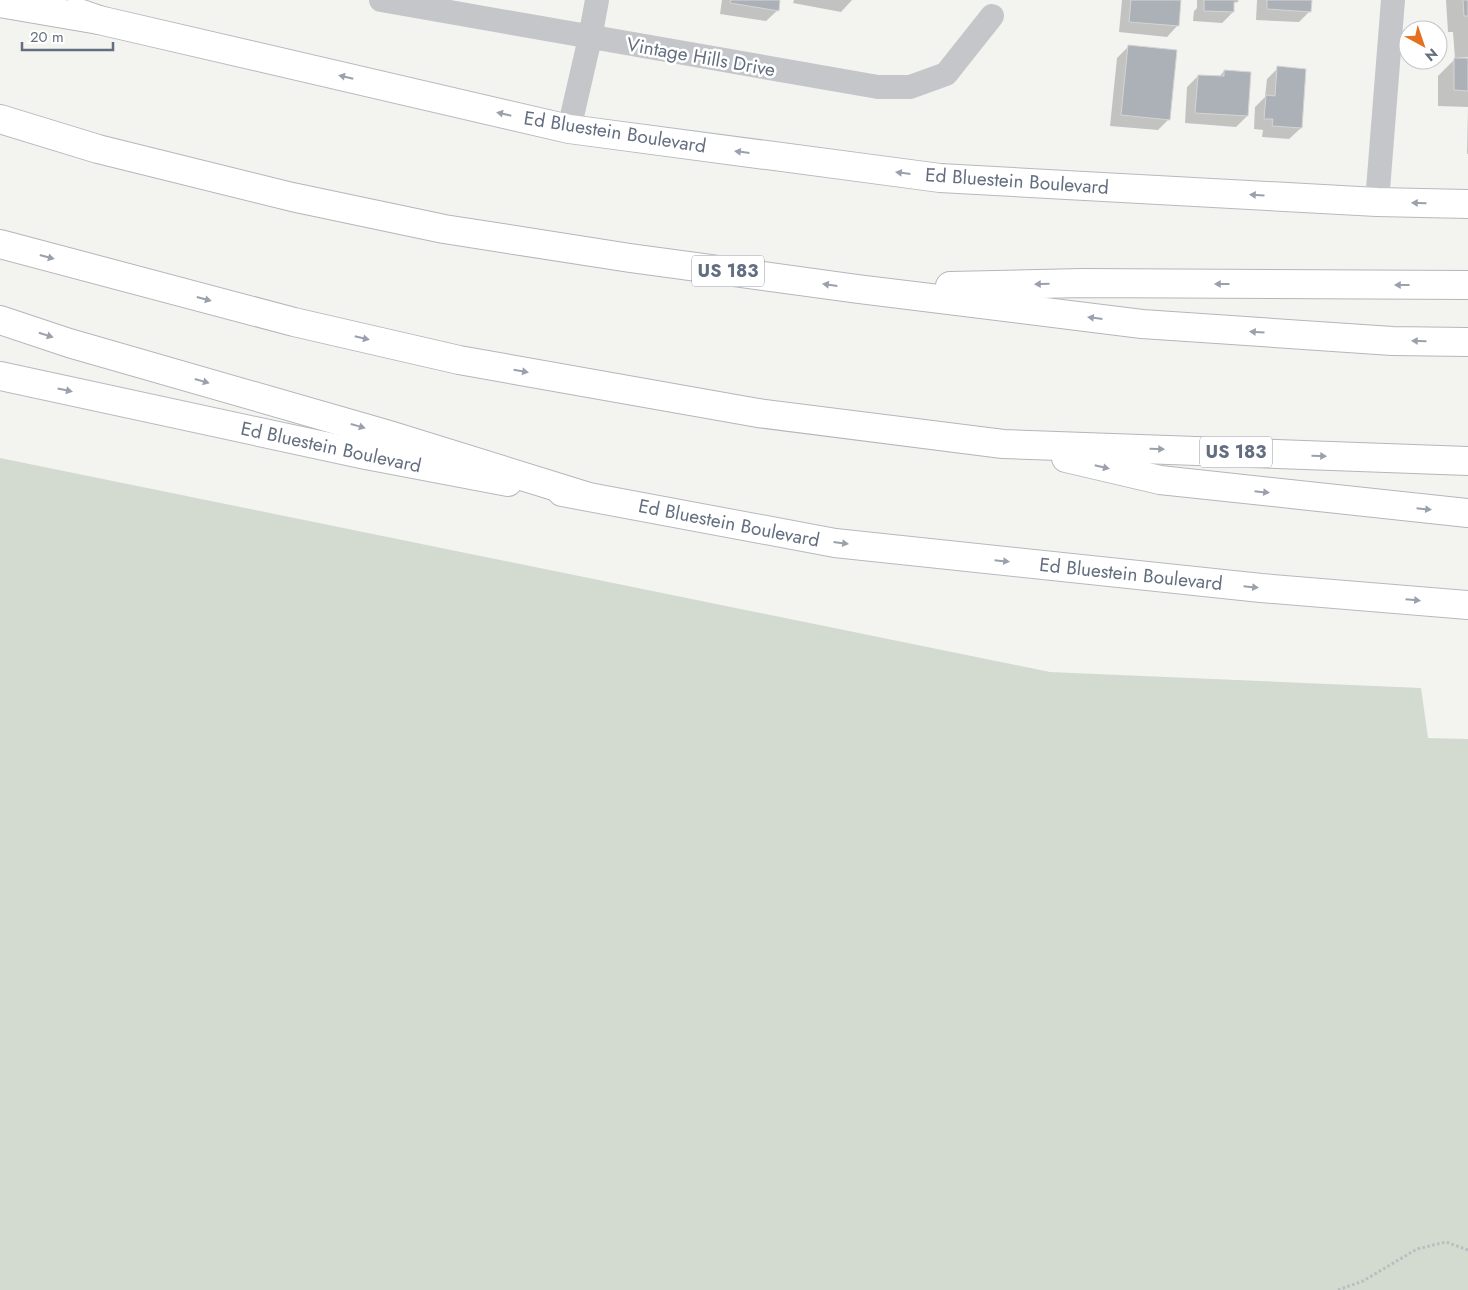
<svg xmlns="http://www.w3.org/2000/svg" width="1468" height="1290" viewBox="0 0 1468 1290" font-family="Jost,sans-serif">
<rect width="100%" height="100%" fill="#f3f4f0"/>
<polygon fill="#d3dbd1" points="0,458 1050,672 1421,688 1428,738 1468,739 1468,1290 0,1290"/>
<g fill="#0003">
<polygon points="722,0 779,0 778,10 766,21 720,14"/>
<polygon points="794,0 852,0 841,12 793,3"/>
<polygon points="1122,0 1180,0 1178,25 1167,37 1119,32"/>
<polygon points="1197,0 1237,0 1233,6 1233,12 1222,23 1193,21 1194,11 1197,8"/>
<polygon points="1257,0 1310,0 1310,11 1299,22 1256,20"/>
<polygon points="1446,0 1468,0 1468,57 1458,58 1458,60 1468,60 1468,154 1467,154 1468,107 1438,106 1438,76 1455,59 1453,32 1448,32"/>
<polygon points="1128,47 1169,119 1158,130 1110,126 1117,58"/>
<polygon points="1278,68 1301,128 1289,139 1262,137 1263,130 1254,129 1255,107 1265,97 1267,79"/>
<polygon points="1224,71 1247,116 1236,127 1185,123 1187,87 1198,76 1219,77"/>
</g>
<g fill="#acb1b8" stroke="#d5d5d3">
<polygon points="731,0 780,0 779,11 730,3"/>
<polygon points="1131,0 1181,0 1179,26 1129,22"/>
<polygon points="1204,0 1238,0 1238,2 1234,2 1234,12 1204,11"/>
<polygon points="1267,0 1312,0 1311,12 1267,9"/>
<polygon points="1463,0 1468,0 1468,16 1464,16"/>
<polygon points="1128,45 1177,50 1170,120 1121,115"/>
<polygon points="1454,58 1468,58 1468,91 1454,90"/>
<polygon points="1277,66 1306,69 1302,128 1272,126 1273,119 1264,119 1266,95 1275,96"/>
<polygon points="1224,70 1251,72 1248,116 1195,113 1198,75 1224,76"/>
</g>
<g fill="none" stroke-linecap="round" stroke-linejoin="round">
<g stroke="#b6b9be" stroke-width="30">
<g id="secondary">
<polyline points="76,12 99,20 569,129 940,178 1377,202 1468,204"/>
<polyline points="0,376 366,455 508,482"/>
<polyline points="562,492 835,543 1261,588 1468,605"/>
</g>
</g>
<g stroke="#b4b6ba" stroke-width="30">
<g id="highway">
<polyline points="0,3 99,20"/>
<polyline points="0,119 98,149 292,197 444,229 630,258 858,289 1142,324 1392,341 1468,342"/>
<polyline points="0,244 294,322 459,360 758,413 1003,444 1468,461"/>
<polyline points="950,286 1082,283 1468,285"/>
<polyline points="0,320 69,343 389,435 586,496"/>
<polyline points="1066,458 1160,480 1468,513"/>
</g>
</g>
<polyline stroke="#bbbcbf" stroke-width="3" stroke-dasharray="2.5 2.5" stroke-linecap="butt" points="1338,1290 1363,1281 1417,1249 1446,1242 1468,1250"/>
<g stroke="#c4c6ca" stroke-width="24">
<polyline points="381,0 878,87 910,87 946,74 992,16"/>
<polyline points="569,129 590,38 597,0"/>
<polyline points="1377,202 1393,0"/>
</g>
<use href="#secondary" stroke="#fff" stroke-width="28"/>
<use href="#highway" stroke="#fff" stroke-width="28"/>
</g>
<defs><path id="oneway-solid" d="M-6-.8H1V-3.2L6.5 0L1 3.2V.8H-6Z" transform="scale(1.25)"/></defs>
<g fill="#9aa1ad">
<use href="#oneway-solid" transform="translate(346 77) rotate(-167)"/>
<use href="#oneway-solid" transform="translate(504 114) rotate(-167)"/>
<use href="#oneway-solid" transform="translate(742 152) rotate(-173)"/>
<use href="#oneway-solid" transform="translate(903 173) rotate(-173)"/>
<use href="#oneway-solid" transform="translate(1257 195) rotate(-177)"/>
<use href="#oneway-solid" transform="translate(1419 203) rotate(-179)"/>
<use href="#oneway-solid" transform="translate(47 257) rotate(15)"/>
<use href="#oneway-solid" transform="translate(1042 284) rotate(179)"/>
<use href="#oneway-solid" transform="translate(1222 284) rotate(-180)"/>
<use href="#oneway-solid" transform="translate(830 285) rotate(-172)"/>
<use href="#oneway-solid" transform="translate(1402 285) rotate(-180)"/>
<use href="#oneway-solid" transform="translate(204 299) rotate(15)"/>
<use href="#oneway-solid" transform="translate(1095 318) rotate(-173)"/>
<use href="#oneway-solid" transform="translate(1257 332) rotate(-176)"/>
<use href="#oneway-solid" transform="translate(46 335) rotate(18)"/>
<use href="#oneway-solid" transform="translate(362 338) rotate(13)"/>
<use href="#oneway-solid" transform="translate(1419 341) rotate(-179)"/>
<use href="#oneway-solid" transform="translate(521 371) rotate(10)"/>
<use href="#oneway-solid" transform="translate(202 381) rotate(16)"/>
<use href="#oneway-solid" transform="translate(65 390) rotate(12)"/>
<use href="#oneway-solid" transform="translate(358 426) rotate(16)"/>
<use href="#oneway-solid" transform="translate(1157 449) rotate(2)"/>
<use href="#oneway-solid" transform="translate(1319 456) rotate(2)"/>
<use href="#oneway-solid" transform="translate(1102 467) rotate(13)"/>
<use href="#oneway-solid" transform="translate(1262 492) rotate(6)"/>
<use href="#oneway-solid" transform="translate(1424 509) rotate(6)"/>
<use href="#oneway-solid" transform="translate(841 543) rotate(7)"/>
<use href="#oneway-solid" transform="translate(1002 561) rotate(6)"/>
<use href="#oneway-solid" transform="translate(1251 587) rotate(6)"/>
<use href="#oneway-solid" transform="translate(1413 600) rotate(5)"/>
</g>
<g text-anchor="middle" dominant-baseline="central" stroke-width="5" stroke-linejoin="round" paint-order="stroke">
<g fill="#fff" stroke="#929aa7" stroke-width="1">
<rect x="692" y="255.5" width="72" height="31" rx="4"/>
<rect x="1200" y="436.5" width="72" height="31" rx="4"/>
</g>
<g font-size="18" font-weight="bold" fill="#636e81">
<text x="728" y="271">US 183</text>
<text x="1236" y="452">US 183</text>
</g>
<g font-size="19" fill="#636e81" stroke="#fff">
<text transform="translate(701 57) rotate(10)">Vintage Hills Drive</text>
<text transform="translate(615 132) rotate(9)">Ed Bluestein Boulevard</text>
<text transform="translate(1017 181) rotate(4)">Ed Bluestein Boulevard</text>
<text transform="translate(331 447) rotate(12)">Ed Bluestein Boulevard</text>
<text transform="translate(729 523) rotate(11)">Ed Bluestein Boulevard</text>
<text transform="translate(1131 574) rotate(6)">Ed Bluestein Boulevard</text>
</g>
</g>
<g transform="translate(1423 45) rotate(140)"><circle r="24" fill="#ffffff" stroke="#c1c5cd"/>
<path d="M0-4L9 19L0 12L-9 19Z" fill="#e5701f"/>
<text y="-8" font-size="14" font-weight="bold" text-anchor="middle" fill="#636e81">N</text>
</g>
<path d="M22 42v8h91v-8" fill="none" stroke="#636e81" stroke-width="2.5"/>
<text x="30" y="42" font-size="15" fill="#636e81" stroke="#ffffff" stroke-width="4" paint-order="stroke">20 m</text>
</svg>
